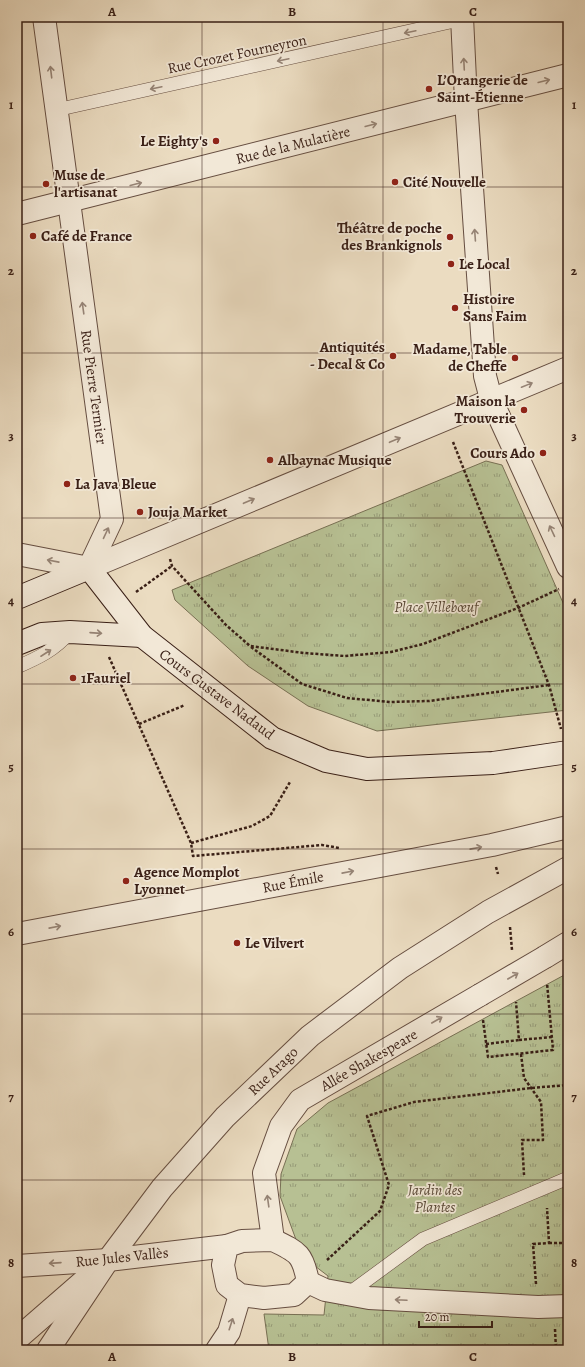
<svg xmlns="http://www.w3.org/2000/svg" width="585" height="1367" viewBox="0 0 585 1367" font-family="Alegreya,serif">
<defs>
<pattern id="park-tufts" width="24" height="20" patternUnits="userSpaceOnUse"><rect width="24" height="20" fill="#b7c093"/><path d="M3 7l-1-3M5 7V3M7 7l1-3M15 17l-1-3M17 17v-4M19 17l1-3" fill="none" stroke="#969b77"/></pattern>
</defs>
<rect width="100%" height="100%" fill="#ebdcc1"/>
<filter id="stains"><feTurbulence type="fractalNoise" baseFrequency=".005" numOctaves="4"/><feColorMatrix values="0 0 0 0 .2 0 0 0 0 .09 0 0 0 0 .02 0 0 0 .5 -.17"/></filter>
<radialGradient id="worn" r=".72"><stop offset=".6" stop-color="#630" stop-opacity="0"/><stop offset="1" stop-color="#630" stop-opacity=".3"/></radialGradient>
<g fill="url(#park-tufts)" stroke="#787054">
<polygon points="486,461 502,465 568,614 568,710 377,731 308,706 248,666 175,600 172,590"/>
<polygon points="568,973 568,1350 269,1350 264,1314 324,1315 328,1276 302,1256 280,1196 281,1174 297,1129 328,1103"/>
</g>
<g fill="none" stroke-linecap="round" stroke-linejoin="round">
<g stroke="#664e41" stroke-width="14">
<g id="service">
<polyline points="56,110 468,18"/>
<path d="M17 667C38 658 55 650 70 632"/>
<polyline points="348,1294 423,1239 568,1178"/>
</g>
</g>
<g stroke="#664e41" stroke-width="24">
<g id="minor">
<polyline points="44,17 112,519 89,568"/>
<polyline points="462,17 466,101 485,376 491,399 568,567"/>
<polyline points="17,214 568,75"/>
<polyline points="17,554 89,568"/>
<polyline points="89,568 568,368"/>
<polyline points="17,934 492,845 568,827"/>
<polyline points="545,957 568,943"/>
<polyline points="273,1240 264,1173 281,1126 300,1100 480,995"/>
<path d="M273 1240C298 1252 303 1254 308 1282L294 1295 264 1298 240 1295 227 1285 223 1265 227 1246 242 1241Z"/>
<polyline points="17,1266 108,1260 227,1246"/>
<polyline points="308,1282 325,1290 369,1298 538,1307 568,1306"/>
<polyline points="17,1339 86,1279"/>
<polyline points="48,1350 108,1260 162,1188 225,1117 310,1036 400,968 488,912 568,868"/>
<polyline points="217,1350 229,1332 240,1295"/>
</g>
</g>
<g stroke="#391f16" stroke-width="24">
<g id="secondary">
<polyline points="17,598 89,568 142,636 272,738 326,761 367,769 493,763 568,752"/>
<polyline points="17,644 42,634 70,632 142,636"/>
</g>
</g>
<g stroke="#391f16" stroke-width="2.5" stroke-dasharray="3 2" stroke-linecap="butt">
<polyline points="453,442 549,685 561,729"/>
<polyline points="170,559 172,566 226,625 250,646 304,653 345,656 391,652 423,644 518,608 559,589"/>
<polyline points="136,592 172,566"/>
<polyline points="251,647 302,684 347,698 390,702 429,701 549,685"/>
<polyline points="109,657 191,843 193,856 322,845 339,848"/>
<polyline points="139,724 185,705"/>
<polyline points="191,843 252,826 270,816 290,782"/>
<polyline points="496,867 498,874"/>
<polyline points="510,927 512,950"/>
<polyline points="483,1020 488,1057 553,1050 547,983"/>
<polyline points="519,1040 552,1037"/>
<polyline points="486,1044 519,1040 516,1002"/>
<polyline points="521,1054 524,1078 541,1102 543,1140 522,1140 524,1175"/>
<polyline points="549,1243 568,1243"/>
<polyline points="327,1260 380,1211 389,1185 367,1116 414,1102 531,1088 568,1085"/>
<polyline points="536,1284 533,1244 549,1243 547,1208"/>
<polyline points="555,1329 556,1350"/>
</g>
<use href="#service" stroke="#f2e8d7" stroke-width="13"/>
<use href="#minor" stroke="#f2e8d7" stroke-width="22"/>
<use href="#secondary" stroke="#f2e8d7" stroke-width="22"/>
<g stroke="#664e41" stroke-width="24" stroke-linecap="butt">
<polyline id="minor-bridge" points="480,995 545,957"/>
</g>
<use href="#minor-bridge" stroke="#f2e8d7" stroke-width="22"/>
</g>
<defs><path id="oneway-shaft" d="M-6 0H5M1.5-3L5.5 0L1.5 3" fill="none" stroke-width="1.6" stroke-linecap="round" stroke-linejoin="round"/></defs>
<g stroke="#968476">
<use href="#oneway-shaft" transform="translate(410 32) rotate(168)"/>
<use href="#oneway-shaft" transform="translate(283 60) rotate(168)"/>
<use href="#oneway-shaft" transform="translate(464 64) rotate(-93)"/>
<use href="#oneway-shaft" transform="translate(51 72) rotate(-97)"/>
<use href="#oneway-shaft" transform="translate(544 81) rotate(-14)"/>
<use href="#oneway-shaft" transform="translate(156 88) rotate(168)"/>
<use href="#oneway-shaft" transform="translate(371 125) rotate(-14)"/>
<use href="#oneway-shaft" transform="translate(136 184) rotate(-14)"/>
<use href="#oneway-shaft" transform="translate(475 235) rotate(-94)"/>
<use href="#oneway-shaft" transform="translate(83 308) rotate(-98)"/>
<use href="#oneway-shaft" transform="translate(527 385) rotate(-22)"/>
<use href="#oneway-shaft" transform="translate(395 440) rotate(-23)"/>
<use href="#oneway-shaft" transform="translate(249 501) rotate(-23)"/>
<use href="#oneway-shaft" transform="translate(552 531) rotate(-115)"/>
<use href="#oneway-shaft" transform="translate(106 533) rotate(-65)"/>
<use href="#oneway-shaft" transform="translate(53 561) rotate(-169)"/>
<use href="#oneway-shaft" transform="translate(96 633) rotate(4)"/>
<use href="#oneway-shaft" transform="translate(46 653) rotate(-33)"/>
<use href="#oneway-shaft" transform="translate(476 848) rotate(-11)"/>
<use href="#oneway-shaft" transform="translate(348 872) rotate(-11)"/>
<use href="#oneway-shaft" transform="translate(55 927) rotate(-11)"/>
<use href="#oneway-shaft" transform="translate(513 976) rotate(-30)"/>
<use href="#oneway-shaft" transform="translate(437 1020) rotate(-30)"/>
<use href="#oneway-shaft" transform="translate(268 1201) rotate(-98)"/>
<use href="#oneway-shaft" transform="translate(55 1263) rotate(176)"/>
<use href="#oneway-shaft" transform="translate(401 1300) rotate(-177)"/>
<use href="#oneway-shaft" transform="translate(231 1324) rotate(-72)"/>
</g>
<path fill="none" stroke="#391f16" stroke-width="1" stroke-opacity="0.55" d="M202 17V1350M383 17V1350M17 187H568M17 353H568M17 518H568M17 684H568M17 849H568M17 1014H568M17 1180H568"/>
<g fill="#8f2418" stroke="#f2e8d7" stroke-width="1.5">
<circle cx="429" cy="89" r="4"/>
<circle cx="216" cy="141" r="4"/>
<circle cx="395" cy="182" r="4"/>
<circle cx="46" cy="184" r="4"/>
<circle cx="33" cy="236" r="4"/>
<circle cx="450" cy="237" r="4"/>
<circle cx="451" cy="264" r="4"/>
<circle cx="455" cy="308" r="4"/>
<circle cx="393" cy="356" r="4"/>
<circle cx="515" cy="358" r="4"/>
<circle cx="524" cy="410" r="4"/>
<circle cx="543" cy="453" r="4"/>
<circle cx="270" cy="460" r="4"/>
<circle cx="67" cy="484" r="4"/>
<circle cx="140" cy="512" r="4"/>
<circle cx="73" cy="678" r="4"/>
<circle cx="126" cy="881" r="4"/>
<circle cx="237" cy="943" r="4"/>
</g>
<g text-anchor="middle" dominant-baseline="central" stroke-width="3.5" stroke-linejoin="round" paint-order="stroke">
<g font-size="15" fill="#391f16" stroke="#f2e8d7">
<text transform="translate(237 54) rotate(-12)">Rue Crozet Fourneyron</text>
<text transform="translate(293 145) rotate(-14)">Rue de la Mulatière</text>
<text transform="translate(94 387) rotate(82)">Rue Pierre Termier</text>
<text transform="translate(217 694) rotate(37)">Cours Gustave Nadaud</text>
<text transform="translate(293 882) rotate(-11)">Rue Émile</text>
<text transform="translate(369 1060) rotate(-30)">Allée Shakespeare</text>
<text transform="translate(273 1071) rotate(-44)">Rue Arago</text>
<text transform="translate(122 1257) rotate(-6)">Rue Jules Vallès</text>
</g>
<g font-size="15" font-weight="bold" fill="#391f16" stroke="#f2e8d7" text-anchor="start">
<text x="437" y="80">L’Orangerie de<tspan x="437" dy="17">Saint-Étienne</tspan></text>
<text x="208" y="141" text-anchor="end">Le Eighty's</text>
<text x="54" y="175">Muse de<tspan x="54" dy="17">l'artisanat</tspan></text>
<text x="403" y="182">Cité Nouvelle</text>
<text x="442" y="228" text-anchor="end">Théâtre de poche<tspan x="442" dy="17">des Brankignols</tspan></text>
<text x="41" y="236">Café de France</text>
<text x="459" y="264">Le Local</text>
<text x="463" y="299">Histoire<tspan x="463" dy="17">Sans Faim</tspan></text>
<text x="385" y="347" text-anchor="end">Antiquités<tspan x="385" dy="17">- Decal &amp; Co</tspan></text>
<text x="507" y="349" text-anchor="end">Madame, Table<tspan x="507" dy="17">de Cheffe</tspan></text>
<text x="516" y="401" text-anchor="end">Maison la<tspan x="516" dy="17">Trouverie</tspan></text>
<text x="535" y="453" text-anchor="end">Cours Ado</text>
<text x="278" y="460">Albaynac Musique</text>
<text x="75" y="484">La Java Bleue</text>
<text x="148" y="512">Jouja Market</text>
<text x="81" y="678">1Fauriel</text>
<text x="134" y="872">Agence Momplot<tspan x="134" dy="17">Lyonnet</tspan></text>
<text x="245" y="943">Le Vilvert</text>
</g>
<g font-size="15" font-style="italic" fill="#584735" stroke="#f2e8d7">
<text x="436" y="607">Place Villebœuf</text>
<text x="435" y="1190">Jardin des<tspan x="435" dy="17">Plantes</tspan></text>
</g>
</g>
<rect width="585" height="1367" fill="none" stroke="#ebdcc1" stroke-width="44"/>
<path d="M419 1321v6h73v-6" fill="none" stroke="#391f16" stroke-width="2"/>
<text x="425" y="1321" font-size="12" fill="#391f16" stroke="#f2e8d7" stroke-width="3" paint-order="stroke">20 m</text>
<rect x="22" y="22" width="541" height="1323" fill="none" stroke="#391f16" stroke-width="1.5"/>
<g font-size="13" text-anchor="middle" font-weight="bold" fill="#391f16">
<text x="112" y="16">A</text>
<text x="292" y="16">B</text>
<text x="473" y="16">C</text>
<text x="11" y="109">1</text>
<text x="574" y="109">1</text>
<text x="11" y="275">2</text>
<text x="574" y="275">2</text>
<text x="11" y="440">3</text>
<text x="574" y="440">3</text>
<text x="11" y="605">4</text>
<text x="574" y="605">4</text>
<text x="11" y="771">5</text>
<text x="574" y="771">5</text>
<text x="11" y="936">6</text>
<text x="574" y="936">6</text>
<text x="11" y="1101">7</text>
<text x="574" y="1101">7</text>
<text x="11" y="1267">8</text>
<text x="574" y="1267">8</text>
<text x="112" y="1361">A</text>
<text x="292" y="1361">B</text>
<text x="473" y="1361">C</text>
</g>
<rect width="100%" height="100%" filter="url(#stains)"/>
<rect width="100%" height="100%" fill="url(#worn)"/>
</svg>
